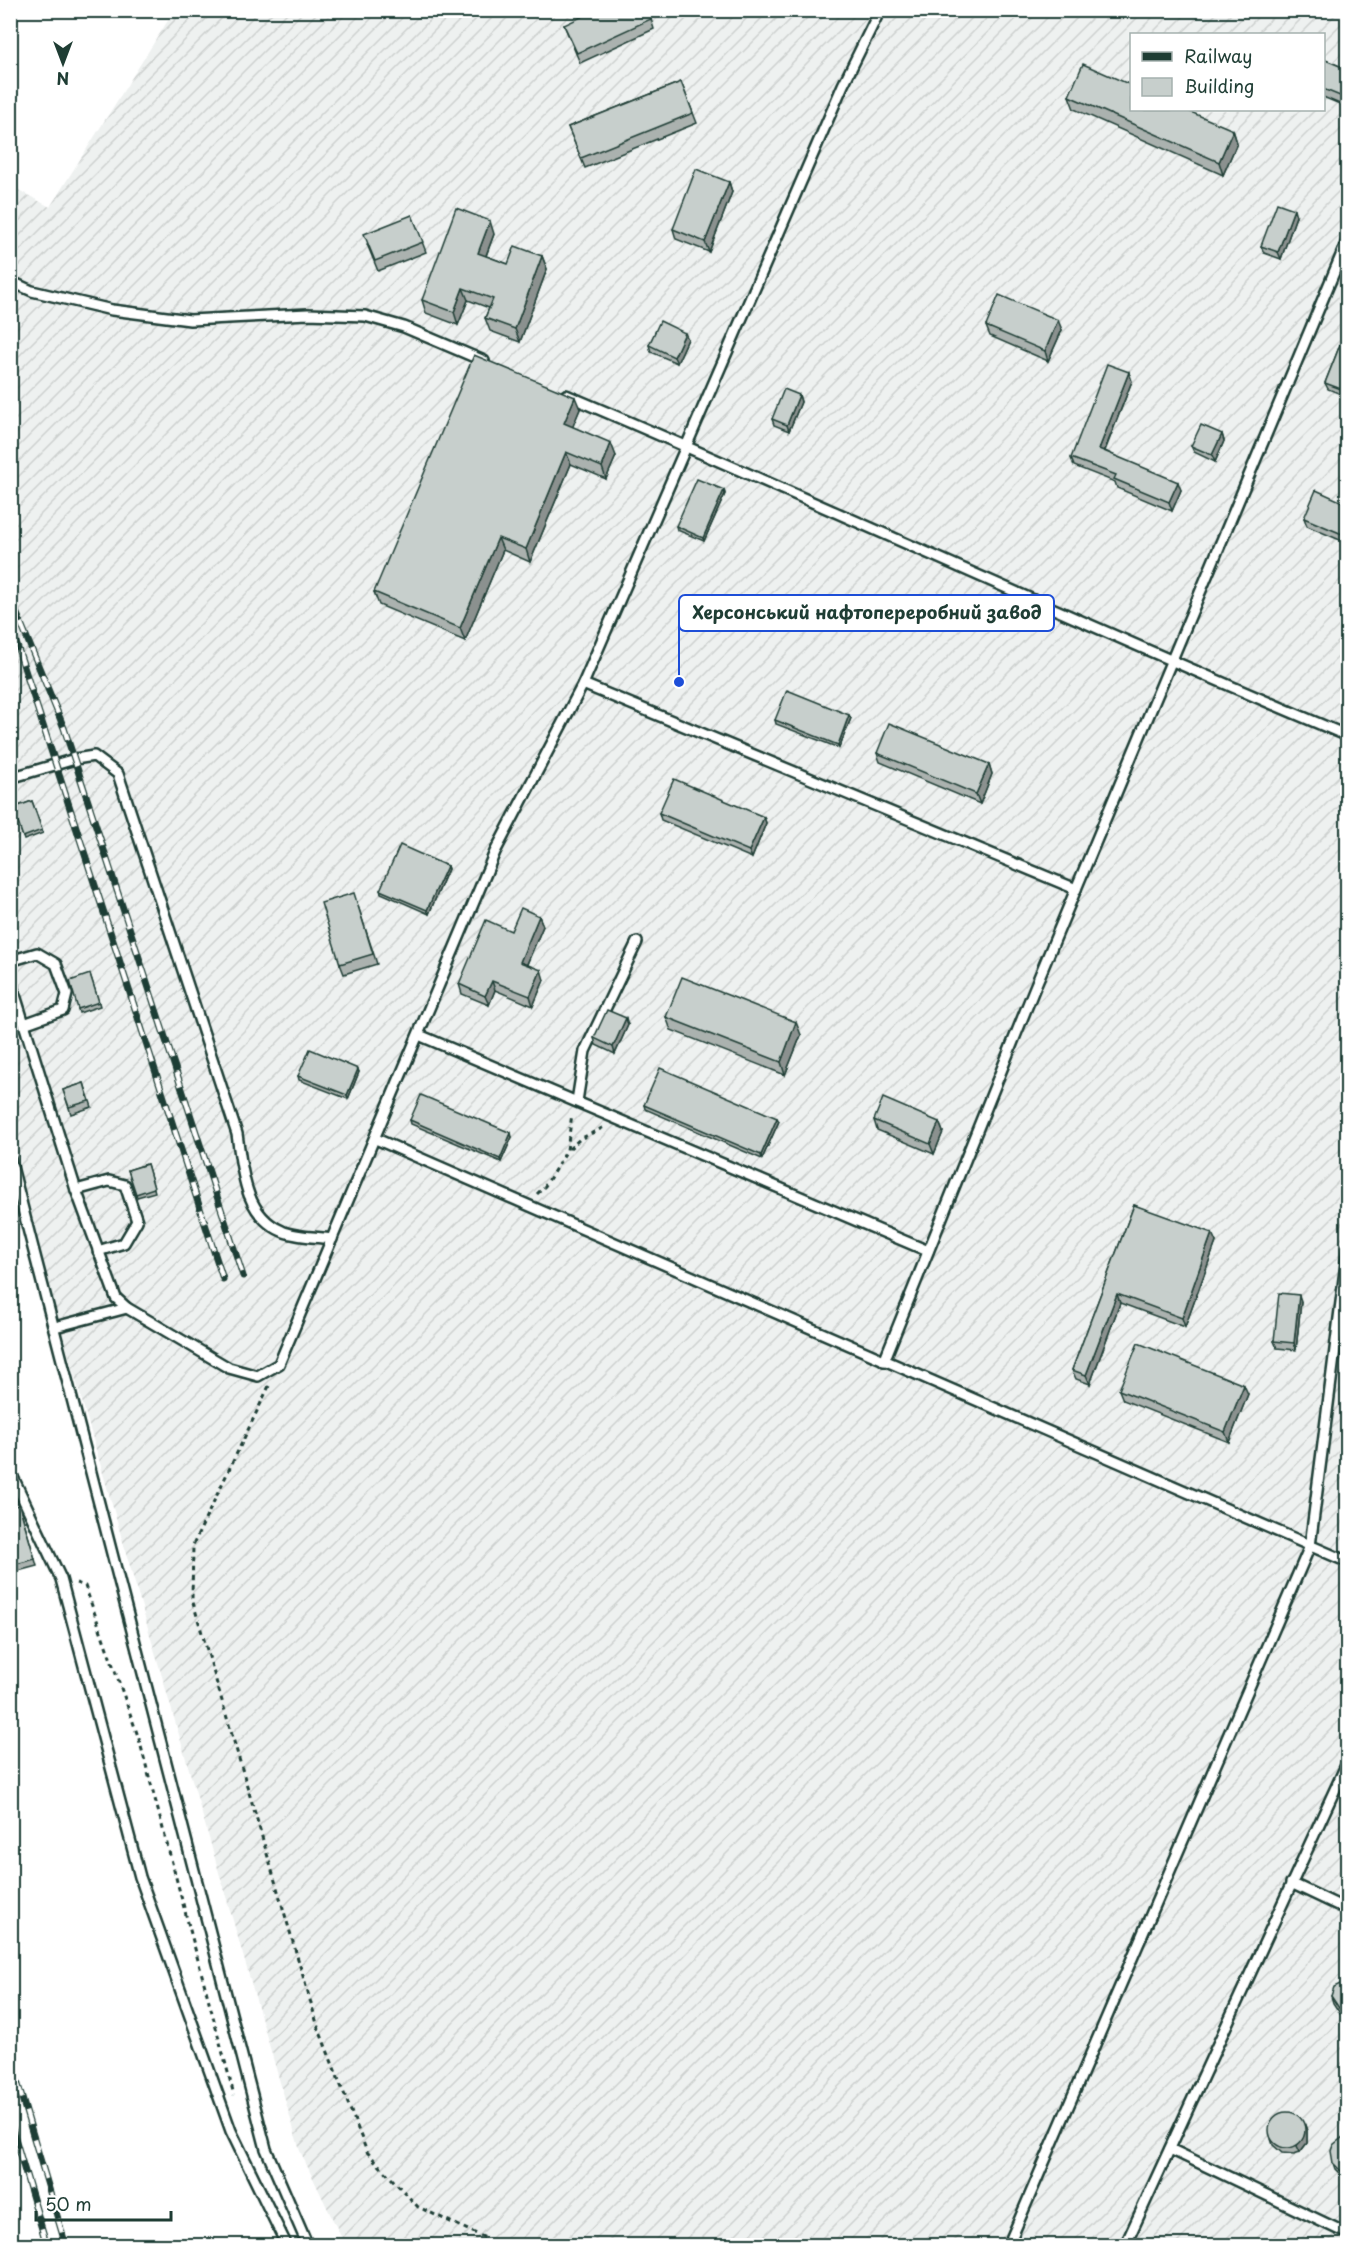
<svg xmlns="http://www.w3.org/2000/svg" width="1358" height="2256" viewBox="0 0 1358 2256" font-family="'Playpen Sans',sans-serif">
<defs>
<pattern id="industrial-furrows" width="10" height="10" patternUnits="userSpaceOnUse" patternTransform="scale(1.5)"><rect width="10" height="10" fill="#eef1f0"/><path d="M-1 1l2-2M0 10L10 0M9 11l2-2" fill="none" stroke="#ccd0ce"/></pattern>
</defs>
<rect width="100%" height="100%" fill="#fff"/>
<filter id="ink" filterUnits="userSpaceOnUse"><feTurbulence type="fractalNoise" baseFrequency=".0167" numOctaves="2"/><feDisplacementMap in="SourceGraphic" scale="12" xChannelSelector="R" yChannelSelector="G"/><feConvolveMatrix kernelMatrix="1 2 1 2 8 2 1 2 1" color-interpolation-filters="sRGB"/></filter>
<g filter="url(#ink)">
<path fill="url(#industrial-furrows)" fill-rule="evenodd" d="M174 11H1347V2245H345L300 2151 11 1157V186L50 207ZM1132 34H1324V110H1132Z"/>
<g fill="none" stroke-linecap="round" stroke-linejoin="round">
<g stroke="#1f3d34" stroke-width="14">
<g id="service">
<polyline points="10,281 32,291 112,310 190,320 308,314 365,316 404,327 484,361"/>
<path d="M566 395C828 506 1085 626 1348 736"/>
<polyline points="583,684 1076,889"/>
<path d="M10 778 75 759 94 756 118 774 237 1134C242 1168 244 1215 282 1231 294 1237 318 1237 332 1239"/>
<polyline points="10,961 37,953 56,964 67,994 63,1010 24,1024"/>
<polyline points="10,979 76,1190 116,1298 127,1308 229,1368 258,1376 279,1364 495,852 583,684 843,85 880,10"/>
<polyline points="419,1035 928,1251"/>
<polyline points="577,1101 585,1051 637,942"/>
<polyline points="376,1139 1348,1562"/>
<polyline points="10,1159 266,2149 308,2246"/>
<polyline points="76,1190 109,1181 125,1185 137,1221 124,1243 98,1251"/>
<polyline points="55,1327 127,1308"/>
<polyline points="884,1361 1035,987 1348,239"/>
<polyline points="10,1471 61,1579 140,1877 231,2131 287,2246"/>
<polyline points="1291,1883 1348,1910"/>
<polyline points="1170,2149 1348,2234"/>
<polyline points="1008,2246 1310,1546 1348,1247"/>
<polyline points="1125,2246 1348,1761"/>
</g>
</g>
<g stroke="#1f3d34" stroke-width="3" stroke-dasharray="4.5 4.5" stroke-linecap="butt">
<polyline points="569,1149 580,1139 604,1127"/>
<polyline points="537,1194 545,1186 567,1150 572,1114"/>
<polyline points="269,1386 193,1545 192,1599 318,2027 367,2152 418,2207 503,2246"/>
<polyline points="76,1583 85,1586 139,1739 234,2095"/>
</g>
<use href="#service" stroke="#fff" stroke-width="9"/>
<g stroke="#1f3d34" stroke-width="7">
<g id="rail">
<polyline points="10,597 64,728 243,1276"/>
<polyline points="10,624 223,1279"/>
<polyline points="10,2058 66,2246"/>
<polyline points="10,2121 47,2246"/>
</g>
</g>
<use href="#rail" stroke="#fff" stroke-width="4.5" stroke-dasharray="14" stroke-linecap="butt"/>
</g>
<g fill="#abb2af" stroke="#1f3d34" stroke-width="1.5">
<polygon points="651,19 654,29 580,63 564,25"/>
<polygon points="1323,59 1347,69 1347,107 1323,97"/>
<polygon points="681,82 697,123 585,168 568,127"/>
<polygon points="1069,96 1233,130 1237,143 1223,175 1074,109"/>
<polygon points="729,182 732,192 709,252 676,239 673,229"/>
<polygon points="412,215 426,252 378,271 367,244"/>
<polygon points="1296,216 1281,259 1264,253 1261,246"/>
<polygon points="494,234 486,256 508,264 542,256 547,269 520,342 490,331 485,318 489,308 468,300 458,325 426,313 422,300"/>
<polygon points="986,326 1062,330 1048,361 990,336"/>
<polygon points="1347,327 1343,395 1328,389 1325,383"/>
<polygon points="688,339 677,363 651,352 649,345"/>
<polygon points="1132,381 1105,451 1181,490 1172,511 1117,488 1115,482 1074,466 1071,458"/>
<polygon points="799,395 801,402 789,431 774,425 772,419"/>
<polygon points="580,409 572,427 616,456 606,479 571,464 530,562 503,550 465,641 379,605 374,592"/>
<polygon points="1222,434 1224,441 1215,462 1194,452 1191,446"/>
<polygon points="724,490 725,494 704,541 677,530 676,526"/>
<polygon points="1347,504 1347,543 1307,526 1304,518"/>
<polygon points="851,718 839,748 776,724 775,720"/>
<polygon points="877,753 989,764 992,774 980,804 880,762"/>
<polygon points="32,801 43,833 24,840 13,808"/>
<polygon points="659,813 764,817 766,823 752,858 661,820"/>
<polygon points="447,866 448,869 429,914 381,893 380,890"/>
<polygon points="357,903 377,964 344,974 340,964"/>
<polygon points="539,916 543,926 527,964 544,980 533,1006 495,990 489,1005 462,994 459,984 511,931"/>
<polygon points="90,974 100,1006 79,1013 78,1009"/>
<polygon points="666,1017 801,1035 785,1075 671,1030"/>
<polygon points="628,1025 615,1054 596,1045 594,1038"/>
<polygon points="359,1072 348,1099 299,1080 298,1076"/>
<polygon points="84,1083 92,1107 71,1114 63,1090"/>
<polygon points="644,1105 779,1121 762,1159 645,1109"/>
<polygon points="410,1120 512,1137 501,1162 411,1124"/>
<polygon points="874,1120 939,1122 943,1132 934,1154 877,1130"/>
<polygon points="147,1164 155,1192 137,1197 128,1170"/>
<polygon points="1134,1205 1216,1242 1185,1327 1120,1303 1090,1384 1076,1379 1072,1370"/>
<polygon points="1301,1301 1296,1350 1277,1348 1274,1341"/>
<polygon points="1119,1390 1248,1394 1229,1442 1123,1400"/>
<polygon points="21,1511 37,1566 18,1571 16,1564"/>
<polygon points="1347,1981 1347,2016 1341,2015 1333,2003 1331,1996"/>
<polygon points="1305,2125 1307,2131 1307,2143 1300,2152 1294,2154 1282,2153 1273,2145 1271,2139"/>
<polygon points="1347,2137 1347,2178 1344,2178 1335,2169 1333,2163"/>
</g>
<g fill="#8b918f" stroke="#1f3d34" stroke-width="1.5">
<polygon points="1347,92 1347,105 1345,98"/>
<polygon points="1233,130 1237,143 1223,175 1219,162"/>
<polygon points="729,182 732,192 709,252 705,242"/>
<polygon points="1294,209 1296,216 1281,259 1278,252"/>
<polygon points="490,221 494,234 482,266 478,253"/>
<polygon points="542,256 547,269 520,342 515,329"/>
<polygon points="463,288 468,300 458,325 454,312"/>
<polygon points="1058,320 1062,330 1048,361 1045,351"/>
<polygon points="685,333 688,339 677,363 674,357"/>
<polygon points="1129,372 1132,381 1102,457 1099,449"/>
<polygon points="1347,372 1347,385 1343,395 1341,389"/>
<polygon points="799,395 801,402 789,431 787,425"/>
<polygon points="575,397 580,409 569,436 564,423"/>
<polygon points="1222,434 1224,441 1215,462 1212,455"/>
<polygon points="611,443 616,456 606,479 602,467"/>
<polygon points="566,452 571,464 530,562 526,549"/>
<polygon points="1178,482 1181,490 1172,511 1169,502"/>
<polygon points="724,490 725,494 704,541 703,538"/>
<polygon points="498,538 503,550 465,641 460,628"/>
<polygon points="849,715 851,718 839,748 838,745"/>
<polygon points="989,764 992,774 980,804 976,794"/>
<polygon points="764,817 766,823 752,858 749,851"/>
<polygon points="447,866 448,869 429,914 427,910"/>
<polygon points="539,916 543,926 524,971 520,962"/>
<polygon points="541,970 544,980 533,1006 530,996"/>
<polygon points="492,981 495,990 489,1005 485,996"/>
<polygon points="626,1018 628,1025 615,1054 613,1047"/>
<polygon points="796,1022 801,1035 785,1075 781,1062"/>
<polygon points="358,1069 359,1072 348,1099 347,1095"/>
<polygon points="777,1118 779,1121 762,1159 761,1155"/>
<polygon points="939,1122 943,1132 934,1154 930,1144"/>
<polygon points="511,1133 512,1137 501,1162 500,1159"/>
<polygon points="1212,1233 1216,1242 1185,1327 1182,1318"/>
<polygon points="1117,1294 1120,1303 1090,1384 1086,1375"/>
<polygon points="1299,1295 1301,1301 1296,1350 1294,1343"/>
<polygon points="1244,1385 1248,1394 1229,1442 1225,1432"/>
<polygon points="1305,2125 1307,2131 1307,2143 1300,2152 1297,2146"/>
</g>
<g fill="#c7cfcc" stroke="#1f3d34" stroke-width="1.5">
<polygon points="596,10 647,10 651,19 577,53 564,25"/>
<polygon points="1323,59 1347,69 1347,92 1345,98 1323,89"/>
<polygon points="1083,64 1131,85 1131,110 1186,110 1233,130 1219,162 1069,96"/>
<polygon points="681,82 693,113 581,158 568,127"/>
<polygon points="696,169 729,182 705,242 673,229"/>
<polygon points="1277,203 1294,209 1278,252 1261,246"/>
<polygon points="456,208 490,221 478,253 508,264 515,246 542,256 515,329 485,318 493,299 463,288 454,312 422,300"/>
<polygon points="412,215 423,242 375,261 364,234"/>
<polygon points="999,295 1058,320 1045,351 986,326"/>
<polygon points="660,321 685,333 674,357 649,345"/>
<polygon points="1347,327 1347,372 1341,389 1325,383"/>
<polygon points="474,355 575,397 564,423 611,443 602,467 566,452 526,549 498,538 460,628 374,592"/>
<polygon points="1107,364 1129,372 1099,449 1178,482 1169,502 1114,479 1116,475 1071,458"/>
<polygon points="784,389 799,395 787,425 772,419"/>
<polygon points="1201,425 1222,434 1212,455 1191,446"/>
<polygon points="697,479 724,490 703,538 676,526"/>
<polygon points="1316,490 1347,504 1347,536 1304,518"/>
<polygon points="787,690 849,715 838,745 775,720"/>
<polygon points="889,723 989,764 976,794 877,753"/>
<polygon points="674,779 764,817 749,851 659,813"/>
<polygon points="32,801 42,830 23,837 13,808"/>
<polygon points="400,845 447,866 427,910 380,890"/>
<polygon points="354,893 373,954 340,964 321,903"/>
<polygon points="521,908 539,916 520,962 541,970 530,996 492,981 485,996 459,984 486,920 511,931"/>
<polygon points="90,974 99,1002 78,1009 70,981"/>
<polygon points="682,977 796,1022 781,1062 666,1017"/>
<polygon points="607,1010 626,1018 613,1047 594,1038"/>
<polygon points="310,1049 358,1069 347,1095 298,1076"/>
<polygon points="660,1068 777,1118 761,1155 644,1105"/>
<polygon points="84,1083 89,1101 69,1107 63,1090"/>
<polygon points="421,1095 511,1133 500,1159 410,1120"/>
<polygon points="883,1098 939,1122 930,1144 874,1120"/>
<polygon points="147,1164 154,1188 136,1194 128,1170"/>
<polygon points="1134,1205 1212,1233 1182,1318 1117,1294 1086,1375 1072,1370"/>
<polygon points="1279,1293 1299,1295 1294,1343 1274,1341"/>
<polygon points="1138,1343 1244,1385 1225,1432 1119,1390"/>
<polygon points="19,1505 35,1559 16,1564 10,1546 10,1507"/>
<polygon points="1346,1981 1347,1981 1347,2010 1339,2008 1331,1996 1334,1987"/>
<circle cx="1287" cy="2130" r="18"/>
<polygon points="1343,2137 1347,2137 1347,2172 1341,2171 1333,2163 1331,2151 1333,2145"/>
</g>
</g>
<path fill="none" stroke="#1d4ed8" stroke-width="2" d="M679 682L679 613"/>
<circle fill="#1d4ed8" stroke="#fff" stroke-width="2" cx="679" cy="682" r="6"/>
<rect fill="#fff" stroke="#1d4ed8" stroke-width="2" x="679" y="595" width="375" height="36" rx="6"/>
<g font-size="18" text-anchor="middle" font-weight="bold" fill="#1f3d34">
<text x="867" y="619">Херсонський нафтопереробний завод</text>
</g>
<rect width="1358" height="2256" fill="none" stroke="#fff" stroke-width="36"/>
<rect x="18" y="18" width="1322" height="2220" fill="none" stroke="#1f3d34" stroke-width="2" filter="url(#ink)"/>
<rect x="1130" y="33" width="195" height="78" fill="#ffffff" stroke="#a5b1ae" stroke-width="1.5"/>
<rect x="1142" y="52" width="30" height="9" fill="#1f3d34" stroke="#a5b1ae" stroke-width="1.5"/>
<text x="1184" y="63" font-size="18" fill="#1f3d34">Railway</text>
<rect x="1142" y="78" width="30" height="18" fill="#c7cfcc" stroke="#a5b1ae" stroke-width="1.5"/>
<text x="1184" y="93" font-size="18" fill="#1f3d34">Building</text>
<g transform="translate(63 63) rotate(180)" stroke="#ffffff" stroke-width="4.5" paint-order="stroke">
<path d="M0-4.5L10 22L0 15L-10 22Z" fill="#1f3d34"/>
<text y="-9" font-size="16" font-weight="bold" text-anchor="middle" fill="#1f3d34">N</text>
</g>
<path d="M36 2211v9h135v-9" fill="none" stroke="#1f3d34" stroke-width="3"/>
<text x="45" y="2211" font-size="18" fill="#1f3d34" stroke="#ffffff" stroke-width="4.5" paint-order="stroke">50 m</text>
</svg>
